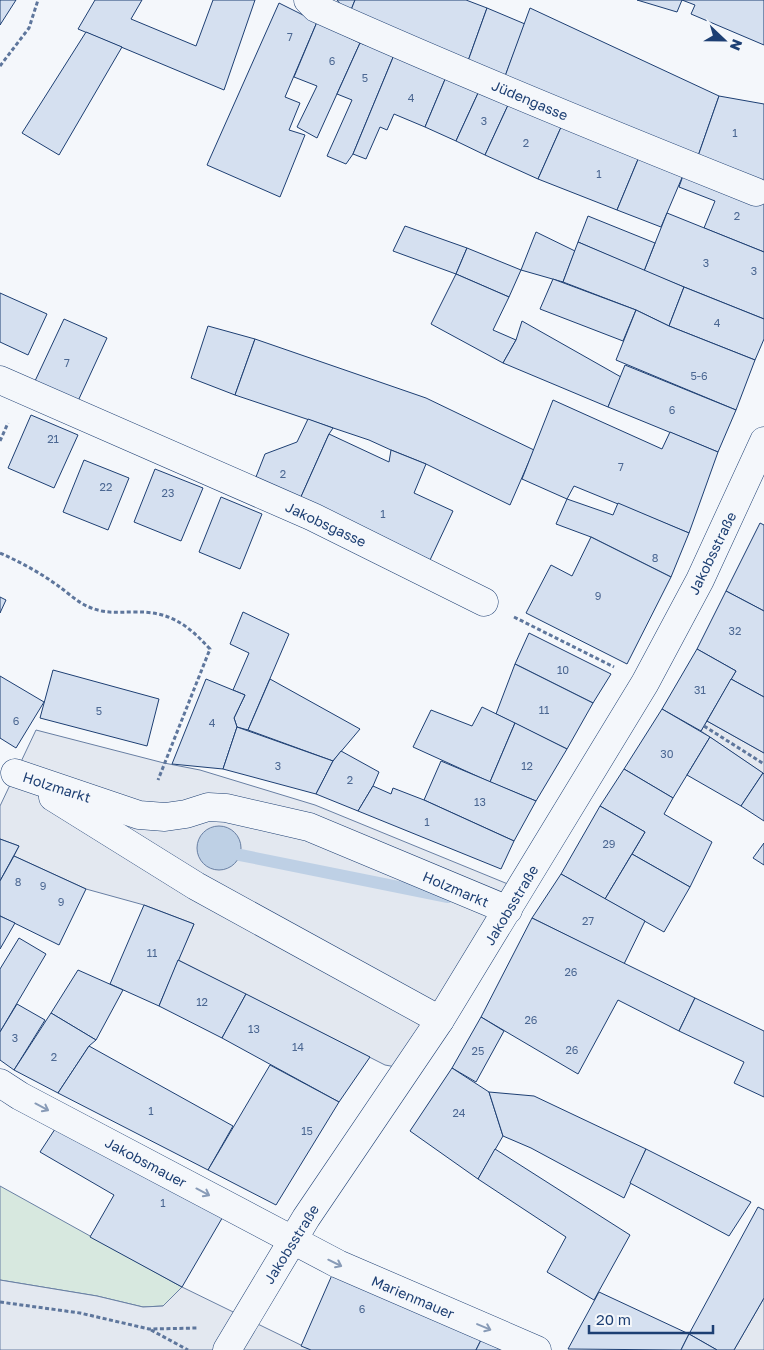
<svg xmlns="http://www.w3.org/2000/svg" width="764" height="1350" viewBox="0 0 764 1350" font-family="'Golos Text',sans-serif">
<rect width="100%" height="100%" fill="#f4f7fb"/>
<polygon fill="#d7e8df" stroke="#687fa3" points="0,1186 182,1287 163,1306 143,1307 97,1296 0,1280"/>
<g fill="#e3e8f0" stroke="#687fa3">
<polygon points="707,721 764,753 764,774 701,731"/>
<polygon points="36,730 164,763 200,770 315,805 520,889 407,1069 385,1065 178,960 194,924 144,905 86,889 14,856 19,846 0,839 0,806"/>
<polygon points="0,1280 97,1296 143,1307 163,1306 182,1287 311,1350 0,1350"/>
<polygon points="764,1298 764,1350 734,1350"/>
</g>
<circle fill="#bed0e5" stroke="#687fa3" cx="219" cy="848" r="22"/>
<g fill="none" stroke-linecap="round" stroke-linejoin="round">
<polyline stroke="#bed0e5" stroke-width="12" points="240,855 448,897"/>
</g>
<g fill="#d5e0f0" stroke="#1d3f73">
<polygon points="0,0 16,0 0,25"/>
<polygon points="95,0 142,0 131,19 196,46 213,0 255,0 224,90 78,29"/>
<polygon points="337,0 355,0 349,15"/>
<polygon points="355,0 466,0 487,8 468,61 349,15"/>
<polygon points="637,0 764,0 764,45 691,14 695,5 682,0 677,12"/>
<polygon points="279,3 317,22 285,97 300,103 289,130 305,135 280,197 207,165"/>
<polygon points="487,8 525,24 504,79 468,61"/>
<polygon points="530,8 719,96 697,159 504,79"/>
<polygon points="317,22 360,43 317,138 297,127 317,86 294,77"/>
<polygon points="86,32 122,47 59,155 22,133"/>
<polygon points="360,43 394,55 353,154 346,164 327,156 352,100 337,94"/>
<polygon points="394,55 446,77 425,127 394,114 387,130 380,127 366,159 353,154"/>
<polygon points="446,77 479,91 456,141 425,127"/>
<polygon points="479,91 509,103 485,155 456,141"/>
<polygon points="719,96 764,104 764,186 697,159"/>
<polygon points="509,103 562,125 538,179 485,155"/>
<polygon points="562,125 639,157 617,210 538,179"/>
<polygon points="639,157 684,173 661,227 617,210"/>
<polygon points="684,173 764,186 764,252 704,228 715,201 679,187"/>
<polygon points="667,213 764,252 764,319 644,271"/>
<polygon points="588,216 655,243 644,271 578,242"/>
<polygon points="405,226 467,248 456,274 393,251"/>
<polygon points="536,232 575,251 563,282 521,270"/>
<polygon points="578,242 684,287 669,326 636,310 563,282"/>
<polygon points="467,248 521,270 509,297 456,274"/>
<polygon points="456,274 509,297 493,330 516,340 503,363 431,324"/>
<polygon points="553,279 636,310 623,341 540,309"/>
<polygon points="684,287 764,319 764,339 755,360 669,326"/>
<polygon points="0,293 47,314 28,355 0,342"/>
<polygon points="636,310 669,326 755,360 736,410 616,360"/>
<polygon points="64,319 107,338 78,401 35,381"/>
<polygon points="522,321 621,377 608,407 503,363 516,340"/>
<polygon points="208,326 255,339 235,395 191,378"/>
<polygon points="255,339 426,398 534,450 510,505 426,464 391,450 369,440 235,395"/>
<polygon points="625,365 736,410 718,452 608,407"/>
<polygon points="553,400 662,449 670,432 718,452 689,533 574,486 567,499 522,479"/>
<polygon points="31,415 78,435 54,488 8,468"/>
<polygon points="308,419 333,428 329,434 300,499 254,482 265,454 297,442"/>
<polygon points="329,434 389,462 391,450 426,464 414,493 453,511 430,560 300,499"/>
<polygon points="84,460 129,478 108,530 63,512"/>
<polygon points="155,469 203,488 181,541 134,522"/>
<polygon points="221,497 262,514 240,569 199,552"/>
<polygon points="567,499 613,515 618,503 689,533 671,577 591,537 556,524"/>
<polygon points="760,523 764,525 764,611 726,591"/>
<polygon points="591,537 671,577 627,664 526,613 551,565 572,576"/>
<polygon points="726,591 764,611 764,697 731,679 736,671 697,649"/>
<polygon points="0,597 6,600 0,613"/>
<polygon points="243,612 289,634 248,730 237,727 234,718 245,695 233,690 249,653 230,644"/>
<polygon points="529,633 611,674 593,703 515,664"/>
<polygon points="697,649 736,671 701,731 662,709"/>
<polygon points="515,664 593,703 567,749 496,714"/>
<polygon points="53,670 159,699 147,746 40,718"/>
<polygon points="0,676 44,702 16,748 0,738"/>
<polygon points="206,679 245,695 234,718 237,727 223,769 172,764"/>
<polygon points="270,679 360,729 333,761 248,730"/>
<polygon points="731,679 764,697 764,753 707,721"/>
<polygon points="482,707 515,723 490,782 413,747 431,710 472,726"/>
<polygon points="662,709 710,737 673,798 624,769"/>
<polygon points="515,723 567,749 536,801 490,782"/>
<polygon points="237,727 333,761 316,794 223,769"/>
<polygon points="710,737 763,773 741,806 687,775"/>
<polygon points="341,751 379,772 373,786 358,811 316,794 333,761"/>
<polygon points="441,761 536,801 514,841 424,800"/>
<polygon points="624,769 673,798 664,814 712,842 690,887 632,854 645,832 600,806"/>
<polygon points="763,773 764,774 764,821 741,806"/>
<polygon points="373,786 391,794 393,788 424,800 514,841 501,869 358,811"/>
<polygon points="600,806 645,832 605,899 561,874"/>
<polygon points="0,839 19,846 0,881"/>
<polygon points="764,843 764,865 753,858"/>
<polygon points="632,854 690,887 664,932 605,899"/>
<polygon points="14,856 86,889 59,945 0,916 0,881"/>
<polygon points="561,874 645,921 624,964 532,918"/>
<polygon points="144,905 194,924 159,1006 110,984"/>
<polygon points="0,916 15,923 0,949"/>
<polygon points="532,918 695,998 679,1031 618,1000 578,1074 481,1017"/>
<polygon points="19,938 46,954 0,1032 0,969"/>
<polygon points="178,960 246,994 222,1038 159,1006"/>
<polygon points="78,970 123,990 96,1040 51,1013"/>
<polygon points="246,994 370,1057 339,1102 222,1038"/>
<polygon points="695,998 764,1031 764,1097 734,1083 744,1062 679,1031"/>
<polygon points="17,1004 45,1020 14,1070 0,1060 0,1032"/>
<polygon points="51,1013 96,1040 89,1046 58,1093 14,1070"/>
<polygon points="481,1017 504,1031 476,1082 452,1068"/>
<polygon points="89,1046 233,1126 208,1170 58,1093"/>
<polygon points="270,1065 339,1102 276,1205 208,1170"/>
<polygon points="452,1068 489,1092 503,1136 478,1179 410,1131"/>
<polygon points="489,1092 534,1096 646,1149 624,1198 531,1148 503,1136"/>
<polygon points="59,1123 228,1208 182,1287 90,1237 114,1195 40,1152"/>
<polygon points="495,1149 630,1235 594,1300 547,1272 566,1237 478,1179"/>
<polygon points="646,1149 751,1202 729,1236 630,1183"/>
<polygon points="758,1207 764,1210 764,1298 734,1350 717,1350 689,1334"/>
<polygon points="332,1275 481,1340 476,1350 311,1350 301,1346"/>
<polygon points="599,1292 689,1334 681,1350 568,1349"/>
<polygon points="689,1334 717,1350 681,1350"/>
<polygon points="481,1340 502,1350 476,1350"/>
</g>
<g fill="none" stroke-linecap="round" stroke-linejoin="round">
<g stroke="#1d3f73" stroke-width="29">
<g id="street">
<path d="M308 0 316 8C461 73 608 133 756 192"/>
<polyline points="0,380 313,517 484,602"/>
<polyline points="15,773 139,815 165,817 186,814 208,807 226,808 309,827 508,910"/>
<polyline points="53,797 196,886 440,1020"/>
<polyline points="0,1083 20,1096 338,1264 537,1350"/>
<polyline points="227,1350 306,1218 440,1020 645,683 700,580 764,441"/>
</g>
</g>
<g stroke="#5e769c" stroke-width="3" stroke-dasharray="4 2.5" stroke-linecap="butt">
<polyline points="0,66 29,28 38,0"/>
<polyline points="0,441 8,423"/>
<path d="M0 553C20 562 39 572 57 585 67 592 77 602 89 607 105 614 117 612 134 612 169 611 187 624 210 649L158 780"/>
<polyline points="514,617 614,667"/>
<polyline points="704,726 764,764"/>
<polyline points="0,1302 80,1313 149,1329 198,1328"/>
<polyline points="151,1330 188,1350"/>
</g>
<use href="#street" stroke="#f4f7fb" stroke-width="28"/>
</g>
<defs><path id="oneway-shaft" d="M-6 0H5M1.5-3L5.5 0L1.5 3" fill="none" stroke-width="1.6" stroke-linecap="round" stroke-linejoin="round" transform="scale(1.25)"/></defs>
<g stroke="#889bb7">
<use href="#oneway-shaft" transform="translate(42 1107) rotate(28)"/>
<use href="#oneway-shaft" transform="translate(203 1192) rotate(28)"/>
<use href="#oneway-shaft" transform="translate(335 1263) rotate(26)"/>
<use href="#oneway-shaft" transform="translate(484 1327) rotate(23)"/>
</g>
<g text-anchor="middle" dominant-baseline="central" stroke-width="4" stroke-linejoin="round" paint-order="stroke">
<g font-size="11" fill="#4b6792">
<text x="290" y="36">7</text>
<text x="332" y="60">6</text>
<text x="365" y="77">5</text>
<text x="411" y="97">4</text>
<text x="484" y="120">3</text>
<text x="735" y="132">1</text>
<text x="526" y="142">2</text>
<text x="599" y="173">1</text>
<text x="737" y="215">2</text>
<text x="706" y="262">3</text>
<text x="754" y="270">3</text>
<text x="717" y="322">4</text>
<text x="67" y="362">7</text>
<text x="699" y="375">5-6</text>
<text x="672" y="409">6</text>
<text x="53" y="438">21</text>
<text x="621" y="466">7</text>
<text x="283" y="473">2</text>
<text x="106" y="486">22</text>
<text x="168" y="492">23</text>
<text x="383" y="513">1</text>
<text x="655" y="557">8</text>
<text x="598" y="595">9</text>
<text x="735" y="630">32</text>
<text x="563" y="669">10</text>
<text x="700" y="689">31</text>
<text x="544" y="709">11</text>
<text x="99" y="710">5</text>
<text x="16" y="720">6</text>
<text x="212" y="722">4</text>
<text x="667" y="753">30</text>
<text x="278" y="765">3</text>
<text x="527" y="765">12</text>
<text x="350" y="779">2</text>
<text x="480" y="801">13</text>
<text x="427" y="821">1</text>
<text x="609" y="843">29</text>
<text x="18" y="881">8</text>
<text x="43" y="885">9</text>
<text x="61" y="901">9</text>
<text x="588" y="920">27</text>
<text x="152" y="952">11</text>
<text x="571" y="971">26</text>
<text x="202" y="1001">12</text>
<text x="531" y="1019">26</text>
<text x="254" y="1028">13</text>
<text x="15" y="1037">3</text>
<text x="298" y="1046">14</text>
<text x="572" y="1049">26</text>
<text x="478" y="1050">25</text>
<text x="54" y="1056">2</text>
<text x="151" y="1110">1</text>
<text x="459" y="1112">24</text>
<text x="307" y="1130">15</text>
<text x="163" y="1202">1</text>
<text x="362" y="1308">6</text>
</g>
<g font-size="14" fill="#1d3f73" stroke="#f4f7fb">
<text transform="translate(530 100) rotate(23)">Jüdengasse</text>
<text transform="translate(326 524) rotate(25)">Jakobsgasse</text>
<text transform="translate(712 553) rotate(-64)">Jakobsstraße</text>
<text transform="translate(57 787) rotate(18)">Holzmarkt</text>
<text transform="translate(456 889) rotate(23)">Holzmarkt</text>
<text transform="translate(511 905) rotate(-59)">Jakobsstraße</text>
<text transform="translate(146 1162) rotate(28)">Jakobsmauer</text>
<text transform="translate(291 1244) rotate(-58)">Jakobsstraße</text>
<text transform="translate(413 1297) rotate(23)">Marienmauer</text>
</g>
</g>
<g transform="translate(724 40) rotate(112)" stroke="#f4f7fb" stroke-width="4" paint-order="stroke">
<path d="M0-4L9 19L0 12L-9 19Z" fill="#1d3f73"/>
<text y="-8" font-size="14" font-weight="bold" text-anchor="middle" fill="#1d3f73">N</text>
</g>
<path d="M589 1325v8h124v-8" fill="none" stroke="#1d3f73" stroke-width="2.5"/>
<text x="596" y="1325" font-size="15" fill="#1d3f73" stroke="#f4f7fb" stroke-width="4" paint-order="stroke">20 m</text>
</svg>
